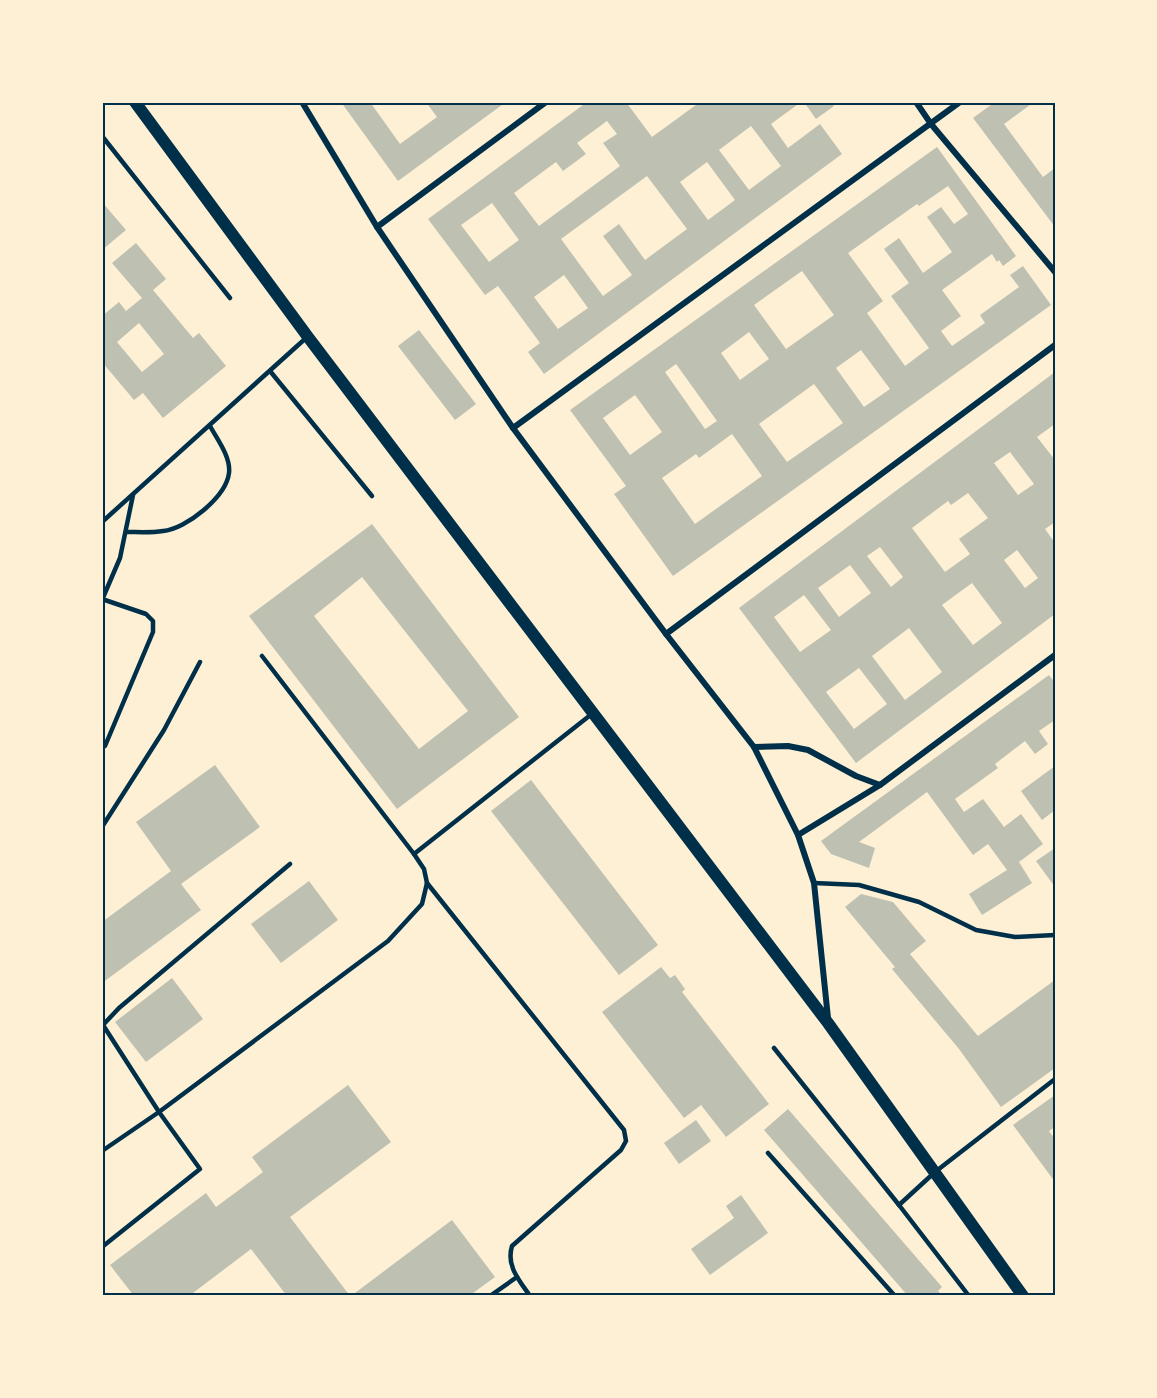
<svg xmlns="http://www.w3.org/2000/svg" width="1157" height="1398" viewBox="0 0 1157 1398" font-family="'DM Sans',sans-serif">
<rect width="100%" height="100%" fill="#fdf0d5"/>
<g fill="#bec0b2" fill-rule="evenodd">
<polygon points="341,102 370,102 400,144 437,117 426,102 506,102 398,181"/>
<path d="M587 102H626L652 137 700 102H801L771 124 788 148 820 124 842 154 544 374 528 352 540 343 498 286 485 295 428 219ZM607 121 617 134 603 143 620 166 539 226 514 193 556 162 563 171 586 154 577 143ZM751 126 781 166 749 190 719 150ZM707 162 735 200 708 220 680 182ZM647 176 687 229 645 260 619 224 603 236 632 275 603 296 561 239ZM492 203 519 240 489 262 461 225ZM564 275 588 308 558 329 534 297Z"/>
<polygon points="804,102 831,102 834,106 816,119"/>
<polygon points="995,102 1034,102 1004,124 1043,177 1055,168 1055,227 973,118"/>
<path d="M937 147 1016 256 1003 266 999 260 997 262 992 254 942 290 961 316 941 331 952 346 985 323 980 315 1019 287 1010 275 1023 266 1051 305 673 576 614 494 626 486 570 410ZM948 186 968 214 954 224 941 207 927 217 952 252 923 273 899 238 884 249 909 283 891 296 929 348 905 366 867 313 883 301 848 253 917 204 919 206ZM802 271 834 315 786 349 754 305ZM749 332 769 359 740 380 721 353ZM861 350 890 389 864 407 836 368ZM676 364 717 421 705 429 665 372ZM814 384 843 423 787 462 759 424ZM635 395 662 432 630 455 603 418ZM732 434 762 476 695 524 662 478 696 454 699 458Z"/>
<polygon points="102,202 126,230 102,250"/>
<path d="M136 243 166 279 153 290 193 338 199 333 226 366 163 418 143 393 134 400 102 362V316L119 302 126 311 142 298 112 263ZM139 323 164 354 142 372 117 342Z"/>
<polygon points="419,330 476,404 455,420 398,346"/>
<path d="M1055 372V424L1037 437 1055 460V522L1045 529 1055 543V614L856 763 739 608ZM1010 452 1034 484 1018 495 994 463ZM968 493 988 518 959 539 970 554 945 572 912 528 948 501 951 505ZM880 547 903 577 891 587 867 556ZM1017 550 1038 578 1025 588 1004 560ZM850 565 871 593 839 617 818 588ZM972 583 1002 623 973 645 942 605ZM804 595 831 630 800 652 774 617ZM909 628 942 672 905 700 872 656ZM859 668 887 704 854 729 826 692Z"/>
<path d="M372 524 519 717 397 809 249 616ZM362 577 468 711 419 749 314 616Z"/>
<polygon points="1049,675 1055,683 1055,720 1039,731 1048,744 1035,754 1025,741 995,764 998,768 955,799 964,812 983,799 1004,827 1021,814 1043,844 1019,862 1032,883 982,915 969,894 1007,870 988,844 973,855 927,792 859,842 875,848 869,868 831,854 821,841"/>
<polygon points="215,765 260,827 181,884 201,910 102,983 102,922 171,871 136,822"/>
<polygon points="1055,766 1055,810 1042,820 1021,791"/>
<polygon points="531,780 658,945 619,975 491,811"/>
<polygon points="1055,848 1055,887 1036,861"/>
<polygon points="309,881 338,920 281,963 251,924"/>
<polygon points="861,894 893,902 926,941 910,954 978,1036 1055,980 1055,1068 1001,1107 959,1049 892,969 895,967 845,907"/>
<polygon points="661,967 670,978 675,975 685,989 682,992 769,1104 726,1137 701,1105 684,1118 602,1012"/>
<polygon points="172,978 203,1019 146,1062 115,1022"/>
<polygon points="348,1085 391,1142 290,1217 350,1296 287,1296 251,1249 189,1296 134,1296 110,1265 206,1193 216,1207 263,1172 252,1157"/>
<polygon points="1055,1095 1055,1127 1049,1131 1055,1139 1055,1182 1013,1125"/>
<polygon points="788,1109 942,1287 938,1291 943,1296 908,1296 764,1130"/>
<polygon points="696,1120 711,1141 679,1164 664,1143"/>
<polygon points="741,1195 768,1233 710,1275 691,1249 734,1218 726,1206"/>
<polygon points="452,1220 495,1277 469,1296 351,1296"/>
</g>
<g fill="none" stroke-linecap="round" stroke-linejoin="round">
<g stroke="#003049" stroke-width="4.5">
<polyline points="102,136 230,298"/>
<polyline points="270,371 372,496"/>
<polyline points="102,522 306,338"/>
<path d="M126 532C138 532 151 533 163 531 186 529 226 497 229 473 231 457 217 439 210 426"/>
<polyline points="102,600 120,558 133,495"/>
<polyline points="262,656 414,854"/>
<polyline points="102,748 105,746 153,632 153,621 146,614 102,599"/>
<polyline points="102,827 164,730 200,662"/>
<path d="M427 883 624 1130 626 1141 621 1150 512 1246C506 1266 519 1280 530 1296"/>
<polyline points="814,883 859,885 919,902 976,930 1015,937 1055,935"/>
<polyline points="102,1026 119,1008 290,864"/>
<polyline points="774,1048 899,1205 935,1172 1055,1079"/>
<polyline points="102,1151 159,1112 388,941 422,904 427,883 424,869 414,854 593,713"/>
<polyline points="768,1153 895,1296"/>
<polyline points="899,1205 969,1296"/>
<polyline points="102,1247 200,1169 159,1112 103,1025"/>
<polyline points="490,1296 517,1277"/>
</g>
<g stroke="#003049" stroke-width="6">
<polyline points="302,102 377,227 513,428 666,634 754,747 798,835 814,883 828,1018"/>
<polyline points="916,102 931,124 1055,272"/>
<polyline points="377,227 546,102"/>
<polyline points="513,428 960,102"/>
<polyline points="666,634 1055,345"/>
<polyline points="754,747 788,746 808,750 856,776 880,785"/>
<polyline points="798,835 880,785 1055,655"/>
</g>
<polyline stroke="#003049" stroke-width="12" points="135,102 308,337 828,1023 1023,1296"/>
</g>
<rect width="1157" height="1398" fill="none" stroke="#fdf0d5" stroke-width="207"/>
<rect x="104" y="104" width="950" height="1190" fill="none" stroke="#003049" stroke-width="2"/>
</svg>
